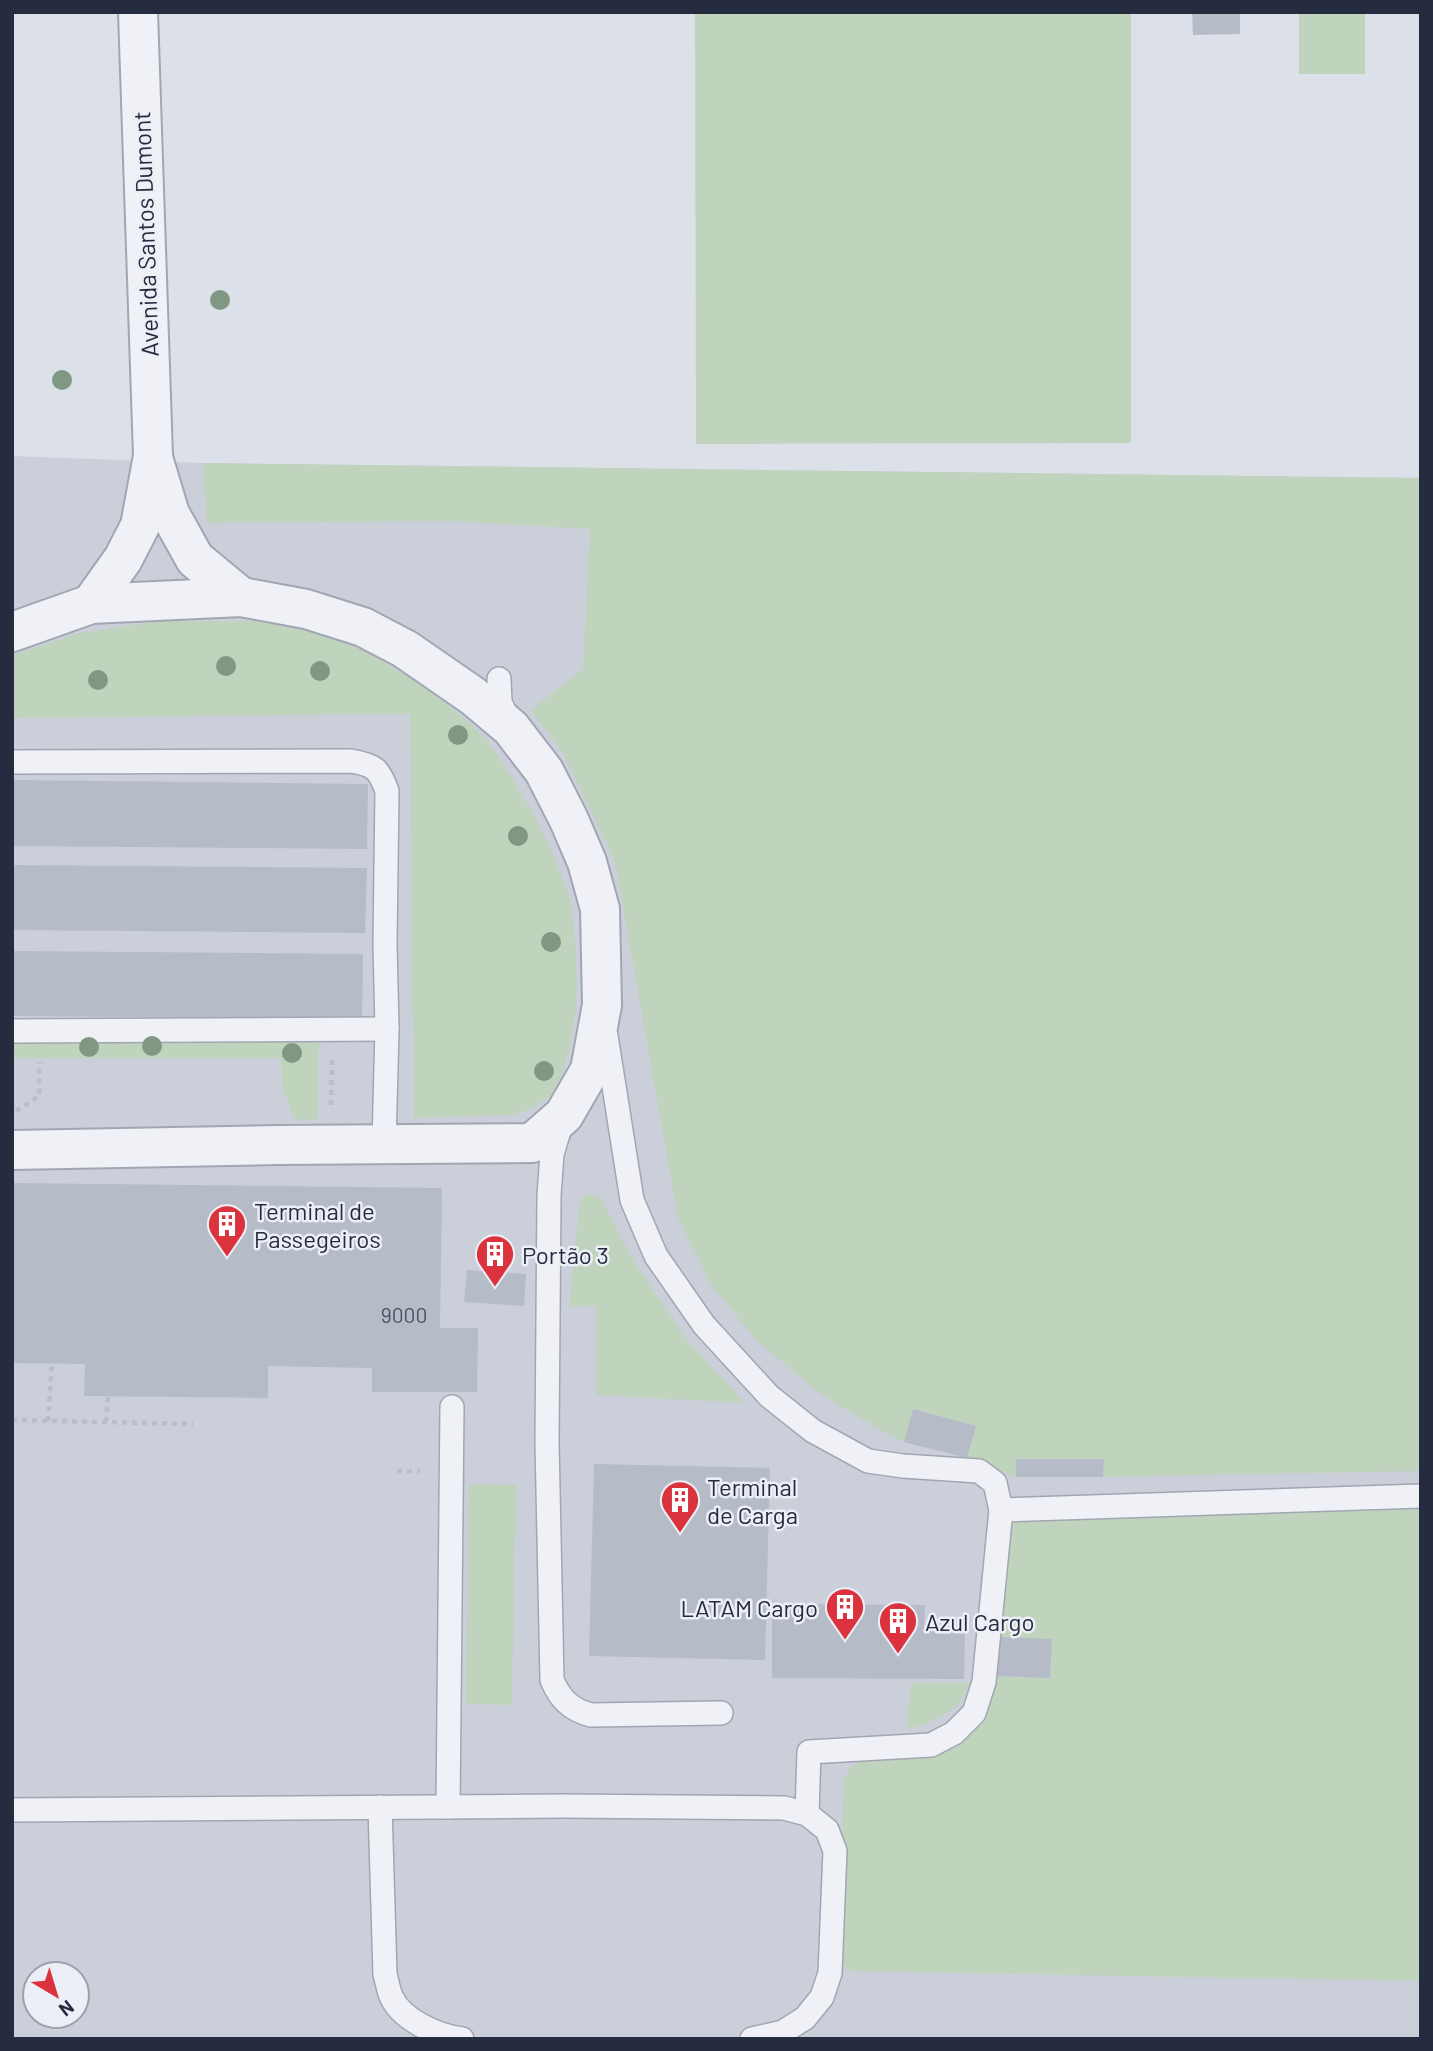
<svg xmlns="http://www.w3.org/2000/svg" width="1433" height="2051" viewBox="0 0 1433 2051" font-family="Barlow,sans-serif">
<rect width="100%" height="100%" fill="#dce0e8"/>
<path fill="#cacfda" fill-rule="evenodd" d="M12 456 203 463 1421 478V2039H12ZM35 1974H77V2016H35Z"/>
<g fill="#c0d3bd">
<polygon points="695,12 1131,12 1131,443 696,444"/>
<rect x="1299" y="12" width="66" height="62"/>
<polygon points="203,463 1421,478 1421,1471 1103,1477 1103,1459 1016,1459 1016,1477 967,1458 975,1426 913,1409 904,1442 875,1427 819,1393 757,1341 711,1285 678,1219 615,861 563,753 531,710 583,669 590,529 449,521 207,523"/>
<polygon points="158,621 259,621 328,633 370,654 412,679 449,705 486,738 513,779 538,823 555,859 570,898 575,939 577,985 575,1016 569,1051 562,1075 550,1096 531,1109 511,1115 414,1118 410,714 12,718 12,655 79,633"/>
<polygon points="319,1041 317,1120 295,1119 282,1087 281,1058 12,1058 12,1044"/>
<polygon points="589,1194 600,1198 638,1268 687,1340 745,1403 596,1395 596,1306 569,1306 580,1199"/>
<polygon points="469,1484 516,1485 512,1705 466,1704"/>
<polygon points="1421,1509 1421,1981 851,1971 844,1967 842,1832 844,1779 852,1766 866,1759 933,1751 994,1676 1050,1678 1052,1639 996,1637 1010,1521"/>
<path d="M911 1683H970C959 1712 936 1722 907 1729Z"/>
</g>
<g fill="#b6bbc8">
<polygon points="1192,12 1240,12 1240,34 1193,35"/>
<polygon points="12,780 368,784 367,849 12,846"/>
<polygon points="12,865 367,868 365,933 12,930"/>
<polygon points="12,951 363,954 362,1019 12,1016"/>
<polygon points="12,1183 442,1188 440,1328 478,1328 477,1392 372,1392 372,1368 268,1366 268,1398 84,1396 85,1364 12,1363"/>
<polygon points="467,1270 526,1274 524,1306 464,1302"/>
<polygon points="913,1409 976,1426 967,1458 904,1442"/>
<polygon points="1016,1459 1104,1459 1103,1477 1016,1477"/>
<polygon points="594,1464 770,1468 765,1660 589,1656"/>
<polygon points="772,1604 925,1605 924,1631 965,1632 964,1679 772,1678"/>
<polygon points="996,1637 1052,1639 1050,1678 994,1676"/>
</g>
<g fill="none" stroke-linecap="round" stroke-linejoin="round">
<g stroke="#a1a6b2" stroke-width="26">
<g id="lane">
<polyline points="499,679 500,702 508,720"/>
<path d="M12 762 351 761C375 765 379 769 387 791L385 944 387 1029 384 1144"/>
<polyline points="12,1031 387,1029"/>
<polyline points="606,1036 632,1200 656,1256 704,1325 769,1396 813,1431 868,1461 903,1466 979,1471 995,1483 1001,1510 1421,1496"/>
<path d="M562 1121 552 1154 549 1195 547 1442 552 1680C560 1699 571 1710 591 1715L721 1713"/>
<path d="M380 1807 385 1974C387 1981 388 1989 391 1996 401 2020 438 2036 462 2039"/>
<polyline points="448,1807 452,1407"/>
<polyline points="12,1810 562,1806 784,1808 807,1814 827,1830 835,1851 830,1973 822,1997 805,2018 783,2032 752,2039"/>
<polyline points="807,1814 809,1752 931,1745 954,1733 974,1713 984,1682 1001,1510"/>
</g>
</g>
<g stroke="#a1a6b2" stroke-width="42">
<g id="street">
<polyline points="154,461 170,514 195,559 241,597"/>
<polyline points="91,604 123,559 140,526 153,456 138,12"/>
<polyline points="12,632 91,604 241,597 306,609 363,627 405,649 473,696 511,728 544,771 569,820 587,862 600,909 602,1005 590,1070 564,1115 532,1143 279,1145 12,1150"/>
</g>
</g>
<g stroke="#babec7" stroke-width="4.5" stroke-dasharray="5 5" stroke-linecap="butt">
<polyline points="331,1105 332,1058"/>
<polyline points="16,1111 39,1096 39,1062"/>
<polyline points="12,1420 193,1424"/>
<polyline points="48,1421 52,1363"/>
<polyline points="106,1422 108,1396"/>
<polyline points="397,1471 420,1471"/>
</g>
<use href="#lane" stroke="#eff1f6" stroke-width="23"/>
<use href="#street" stroke="#eff1f6" stroke-width="38"/>
</g>
<g fill="#809883">
<circle cx="220" cy="300" r="10"/>
<circle cx="62" cy="380" r="10"/>
<circle cx="226" cy="666" r="10"/>
<circle cx="320" cy="671" r="10"/>
<circle cx="98" cy="680" r="10"/>
<circle cx="458" cy="735" r="10"/>
<circle cx="518" cy="836" r="10"/>
<circle cx="551" cy="942" r="10"/>
<circle cx="152" cy="1046" r="10"/>
<circle cx="89" cy="1047" r="10"/>
<circle cx="292" cy="1053" r="10"/>
<circle cx="544" cy="1071" r="10"/>
</g>
<defs>
<g id="building-pin" transform="scale(2.0125)"><path d="M0 17L-7.5 6A9.5 9.5 0 1 1 7.5 6Z" fill="#db333e" stroke="#eceff6"/><path d="M-4-6H4V6H1V3H-1V6H-4ZM-2.5-4.3h1.7v1.8h-1.7ZM.8-4.3h1.7v1.8H.8ZM-2.5-1h1.7V.8h-1.7ZM.8-1h1.7V.8H.8Z" fill="#fff"/></g>
</defs>
<g fill-rule="evenodd">
<use href="#building-pin" x="227" y="1224"/>
<use href="#building-pin" x="495" y="1254"/>
<use href="#building-pin" x="680" y="1500"/>
<use href="#building-pin" x="845" y="1607"/>
<use href="#building-pin" x="898" y="1621"/>
</g>
<g text-anchor="middle" dominant-baseline="central" stroke-width="5" stroke-linejoin="round" paint-order="stroke">
<g font-size="21" fill="#495062">
<text x="404" y="1314">9000</text>
</g>
<g font-size="24" fill="#252c40" stroke="#eceff6">
<text transform="translate(145 234) rotate(-92)">Avenida Santos Dumont</text>
</g>
<g font-size="24" fill="#252c40" stroke="#eceff6" text-anchor="start">
<text x="254" y="1210">Terminal de<tspan x="254" dy="28">Passegeiros</tspan></text>
<text x="522" y="1254">Portão 3</text>
<text x="707" y="1486">Terminal<tspan x="707" dy="28">de Carga</tspan></text>
<text x="818" y="1607" text-anchor="end">LATAM Cargo</text>
<text x="925" y="1621">Azul Cargo</text>
</g>
</g>
<rect width="1433" height="2051" fill="none" stroke="#252c40" stroke-width="28"/>
<g transform="translate(56 1995) rotate(142)"><circle r="33" fill="#eceff6" stroke="#9ca1ad" stroke-width="2"/>
<path d="M0-5L12 26L0 18L-12 26Z" fill="#db333e"/>
<text y="-10" font-size="19" font-weight="bold" text-anchor="middle" fill="#252c40">N</text>
</g>
</svg>
